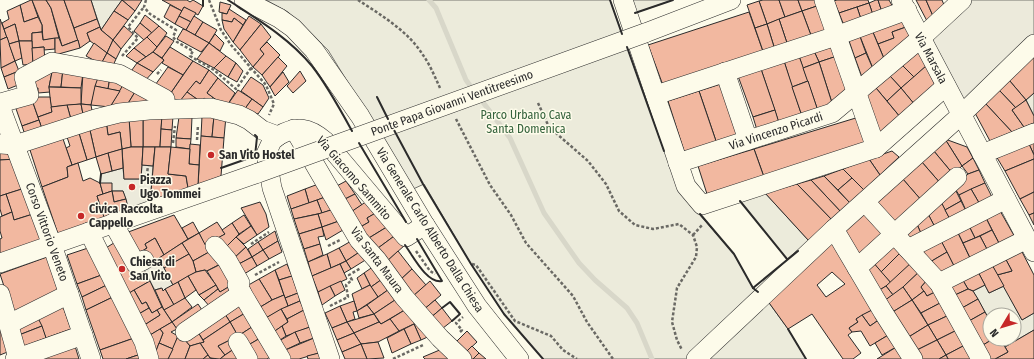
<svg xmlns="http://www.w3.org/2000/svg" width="1034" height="359" viewBox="0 0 1034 359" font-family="'Fira Sans Condensed',sans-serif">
<rect width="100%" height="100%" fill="#fdfbea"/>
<g fill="#ecebdb" stroke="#74746e">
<polygon points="91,0 122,0 101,30"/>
<polygon points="266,0 610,0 679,191 734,254 753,288 767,300 788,329 806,359 543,359 504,314 471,264 424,184 411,190 355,94 328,50 288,12"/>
<polygon points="630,0 673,0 635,13"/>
<polygon points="1034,93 1034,116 1026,100"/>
<polygon points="765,193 809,241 787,259 740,201"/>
<polygon points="985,285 989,293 1004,286 1022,320 1034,313 1034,330 1005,347 1000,339 1014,339 1014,315 990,315 990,321 973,291"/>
</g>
<g fill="#eceadb" stroke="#74746e">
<polygon points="950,0 1034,0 1034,56 965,122 917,31"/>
<polygon points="142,165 153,166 150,203 129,211 123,191 112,191 100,183 101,174 123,168 124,179 141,179"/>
<polygon points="144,250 151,264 159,258 173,285 163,291 161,288 155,290 135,255"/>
</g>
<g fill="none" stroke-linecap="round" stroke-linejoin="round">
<g stroke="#d8d7c9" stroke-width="5">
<polyline points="429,0 436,8 466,80 474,91"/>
<polyline points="479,97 510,138 544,213 579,263 595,280 627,308 637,323 652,359"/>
</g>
</g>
<g fill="#f2b8a0" stroke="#2b2b2b" fill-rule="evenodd">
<polygon points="31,0 32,0 38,17 24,22 20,5"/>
<polygon points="32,0 46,0 51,8 59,38 43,40 42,25"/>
<polygon points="46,0 64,0 78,40 62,46 51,8"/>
<polygon points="64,0 91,0 97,19 74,28"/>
<polygon points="122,0 142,0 135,11"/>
<polygon points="122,0 135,11 128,20 114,11"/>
<polygon points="162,0 187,0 190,2 193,0 203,6 198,15 184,7 182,11"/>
<polygon points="763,0 779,0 785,17 767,24 759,1"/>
<polygon points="779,0 798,0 802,11 785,17"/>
<polygon points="798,0 818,0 820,5 802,11"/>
<polygon points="837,0 868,0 869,3 839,13 834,1"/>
<polygon points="876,0 878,0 883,15 874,18 869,3"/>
<polygon points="878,0 889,0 895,11 883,15"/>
<polygon points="916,0 926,0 933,16 927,21"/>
<polygon points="926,0 942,0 944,5 933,16"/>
<polygon points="759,1 767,24 755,28 747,5"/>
<polygon points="220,2 231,5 227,14 219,12"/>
<polygon points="869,3 874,18 862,22 857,7"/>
<polygon points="20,5 24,22 38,17 42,25 42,32 32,33 32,41 19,41 15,24 4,29 2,23 9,19 7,11"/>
<polygon points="170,5 182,11 175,24 164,17"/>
<polygon points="820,5 829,32 812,38 802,11"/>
<polygon points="184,7 196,13 191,22 179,16"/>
<polygon points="857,7 862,22 845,28 839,13"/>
<polygon points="229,9 246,20 243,25 234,18 232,22 222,20 222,13 227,14"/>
<polygon points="114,11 128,20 113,40 101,30"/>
<polygon points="802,11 812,38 788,46 779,19"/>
<polygon points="749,12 764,54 664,88 648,45"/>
<polygon points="145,15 159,26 152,33 140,23"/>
<polygon points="179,16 191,22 186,30 175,24"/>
<polygon points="194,16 203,22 195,35 186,30"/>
<polygon points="249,16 261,24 240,50 233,42"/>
<polygon points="234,18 243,25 233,42 224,29 222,20 232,22"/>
<polygon points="0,19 7,37 0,40"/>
<polygon points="97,19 100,27 87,33 90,41 80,48 74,28"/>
<polygon points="779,19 788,46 775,50 767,24"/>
<polygon points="901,19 906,27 892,32 894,38 878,44 872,30"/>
<polygon points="203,22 217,30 209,43 195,35"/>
<polygon points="140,23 152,33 144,40 134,31"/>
<polygon points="15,24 19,41 9,44 4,29"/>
<polygon points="261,24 271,37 260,49 264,54 253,67 240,50"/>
<polygon points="767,24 775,50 764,54 755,28"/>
<polygon points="124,26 133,34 121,49 113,40"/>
<polygon points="159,26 167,33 157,47 147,37"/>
<polygon points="100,27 101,30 113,40 107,53 90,41 87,33"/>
<polygon points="906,27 911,37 885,61 878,44 894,38 892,32"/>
<polygon points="183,29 186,30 209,43 201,52 177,39"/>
<polygon points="872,30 885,61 874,71 859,34"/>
<polygon points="42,32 43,40 55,38 55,49 44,50 44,47 32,48 32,33"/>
<polygon points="215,34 224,43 220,51 209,43"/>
<polygon points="859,34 866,53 855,58 848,38"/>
<polygon points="166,36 174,41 162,58 153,52"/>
<polygon points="7,37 15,61 1,68 0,40"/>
<polygon points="147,37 157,47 153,52 146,57 134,48"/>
<polygon points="55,38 59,38 62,46 78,40 80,48 55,55"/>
<polygon points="113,40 121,49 116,59 107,53"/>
<polygon points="19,41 22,58 15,61 9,44"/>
<polygon points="19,41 32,41 33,64 23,65"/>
<polygon points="267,42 280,55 262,75 253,67 264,54 260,49"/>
<polygon points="94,43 107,53 101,64 86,56"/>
<polygon points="209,43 226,56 214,68 197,59"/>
<polygon points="833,45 837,56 819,62 814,51"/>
<polygon points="44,47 45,63 33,64 32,48"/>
<polygon points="170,47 193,61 183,75 162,63 164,60 162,58"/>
<polygon points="134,48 146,57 137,63 126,56"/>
<polygon points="814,51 819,62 803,68 799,56"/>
<polygon points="918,51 926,66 914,77 902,65"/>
<polygon points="153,52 164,60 153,72 137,63"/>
<polygon points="107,53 116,59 111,70 101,64"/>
<polygon points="866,53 874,71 863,80 855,58"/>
<polygon points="226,56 236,63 228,77 214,68"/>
<polygon points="799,56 808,81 792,87 784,61"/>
<polygon points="837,56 848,91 833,106 819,62"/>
<polygon points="1034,56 1034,93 1026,100 1009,80"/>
<polygon points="278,57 287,66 270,87 262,75"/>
<polygon points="15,61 19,71 4,77 1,68"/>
<polygon points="193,61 209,70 200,84 196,81 181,101 168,97"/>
<polygon points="784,61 802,116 779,123 761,69"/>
<polygon points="819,62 833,106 818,111 803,68"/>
<polygon points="137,63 153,72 143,83 129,74"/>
<polygon points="236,63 243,71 237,82 228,77"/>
<polygon points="902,65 914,77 901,88 890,76"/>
<polygon points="926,66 935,85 915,105 901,88"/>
<polygon points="53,67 49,87 50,92 38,93 38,88 30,89 28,81"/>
<polygon points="53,67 63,69 61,87 49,87"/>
<polygon points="168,67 183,75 168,97 153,88"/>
<polygon points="63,69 83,73 81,88 61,87"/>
<polygon points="761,69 775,110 753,117 738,76"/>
<polygon points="209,70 218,78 207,93 213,97 209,102 204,98 201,102 187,92 196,81 200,84"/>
<polygon points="19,71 23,83 8,89 4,77"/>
<polygon points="300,71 306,81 293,93 287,86"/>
<polygon points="283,72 289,82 275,96 270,87"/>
<polygon points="83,73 99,75 91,105 81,104"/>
<polygon points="99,75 110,77 108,89 95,86"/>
<polygon points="890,76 901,88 887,101 876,88"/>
<polygon points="110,77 126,80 120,91 108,89"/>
<polygon points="251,77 263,85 269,98 263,107 241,91"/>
<polygon points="218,78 235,93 226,107 207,93"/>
<polygon points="126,80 138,87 124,110 110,107"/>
<polygon points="1009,80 1026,100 1016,108 999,90"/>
<polygon points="808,81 818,111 802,116 792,87"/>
<polygon points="724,83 742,136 717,144 699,91"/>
<polygon points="95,86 120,91 110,107 91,105"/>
<polygon points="49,87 81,88 81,104 51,107"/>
<polygon points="138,87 151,94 141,108 124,110"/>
<polygon points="876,88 901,118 880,137 866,96"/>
<polygon points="901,88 915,105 901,118 887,101"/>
<polygon points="238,90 252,99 244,110 226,107"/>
<polygon points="999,90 1016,108 1012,110 1024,127 1012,132 985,103"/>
<polygon points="699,91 717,144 685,154 668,101"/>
<polygon points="187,92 201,102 176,106"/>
<polygon points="31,97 39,120 22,126 14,103"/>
<polygon points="31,97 50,97 52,112 38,117"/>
<polygon points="252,99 263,107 258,114 244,110"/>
<polygon points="1026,100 1034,116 1034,123 1024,127 1012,110"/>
<polygon points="985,103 1012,132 990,141 975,113"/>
<polygon points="81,104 84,119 72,123 67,105"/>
<polygon points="81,104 91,105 93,116 84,119"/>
<polygon points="67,105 72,123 43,132 38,117 52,112 51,107"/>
<polygon points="775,110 779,123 757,130 753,117"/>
<polygon points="162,115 160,147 143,147 143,117"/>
<polygon points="162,115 173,116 172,130 161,129"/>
<polygon points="202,116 214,116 212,137 201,136"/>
<polygon points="214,116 226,116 224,138 212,137"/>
<polygon points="143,117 143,147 131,147 129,118"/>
<polygon points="179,117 192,117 191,139 176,138"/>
<polygon points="859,117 868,145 764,177 754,149"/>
<polygon points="129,118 131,147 122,149 120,132 108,135 106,120"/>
<polygon points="39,120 43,132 26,138 22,126"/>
<polygon points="106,120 108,135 120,132 122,149 96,157 89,126"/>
<polygon points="89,126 96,157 87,160 78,130"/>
<polygon points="161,129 172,130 171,147 160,147"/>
<polygon points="78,130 87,160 72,165 66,148 70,146 66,134"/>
<polygon points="62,136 72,165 67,167 68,177 42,187 29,147"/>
<polygon points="201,136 224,138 221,176 198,185"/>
<polygon points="176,138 191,139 190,149 176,147"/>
<polygon points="945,139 967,147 973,158 962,166"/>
<polygon points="945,139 962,166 953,174 933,150"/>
<polygon points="1034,142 1034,155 1029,144"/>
<polygon points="190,144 200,145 199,165 189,164"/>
<polygon points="1029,144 1034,155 1034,159 1005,171 996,156"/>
<polygon points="131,147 143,147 141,179 124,179 122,149"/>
<polygon points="143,147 155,147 153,166 142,165"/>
<polygon points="155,147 171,147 168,174 186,176 188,188 150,203"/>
<polygon points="171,147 190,149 189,164 199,165 198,185 188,188 186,176 168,174"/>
<polygon points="0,148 16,159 0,160"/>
<polygon points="122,149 123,168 112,171 108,153"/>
<polygon points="754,149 764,177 707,194 698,166"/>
<polygon points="933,150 953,174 941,184 921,161"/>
<polygon points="892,151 899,157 880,175 869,159"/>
<polygon points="108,153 112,171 101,174 96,157"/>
<polygon points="973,158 979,170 968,174 962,166"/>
<polygon points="16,159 25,188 0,196 0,160"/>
<polygon points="869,159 880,175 864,190 843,169"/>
<polygon points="1034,159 1034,192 1020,199 1005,171"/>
<polygon points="921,161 941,184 922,201 902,178"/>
<polygon points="78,163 83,181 90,178 100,183 103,194 97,196 105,220 59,237 42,187 68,177 67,167"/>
<polygon points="843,169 852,178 838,190 824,176"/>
<polygon points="979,170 985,183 959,195 954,187 968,174"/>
<polygon points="824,176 850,203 841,212 811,180"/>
<polygon points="852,178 864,190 850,203 838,190"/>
<polygon points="902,178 922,201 895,226 873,204"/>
<polygon points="811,180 841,212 832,220 797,184"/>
<polygon points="346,181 355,194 341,201 333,188"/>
<polygon points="100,183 112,183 112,191 103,194"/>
<polygon points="321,183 328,196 309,203 305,189"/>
<polygon points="985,183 994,201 982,208 971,189"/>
<polygon points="797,184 832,220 809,241 765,193"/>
<polygon points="954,187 961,201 945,210 940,200"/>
<polygon points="25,188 33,214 14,220 6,194"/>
<polygon points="305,189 309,203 291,209 287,196"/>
<polygon points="971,189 982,208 968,215 959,195"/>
<polygon points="112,191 123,191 126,199 114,202"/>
<polygon points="112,191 114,202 126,199 129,211 105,220 97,196"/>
<polygon points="1034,192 1034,213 1029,215 1020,199"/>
<polygon points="6,194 12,212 2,216 0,209 0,196"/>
<polygon points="355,194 362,205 348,214 341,201"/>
<polygon points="328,196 334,209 322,213 317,200"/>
<polygon points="370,199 379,211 367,218 369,222 357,229 348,214"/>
<polygon points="317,200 322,213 294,219 291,209"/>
<polygon points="940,200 952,223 937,231 927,212"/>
<polygon points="961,201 968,215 952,223 945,210"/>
<polygon points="260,202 266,214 269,227 257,235 241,208"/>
<polygon points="334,209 339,221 322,227 318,214"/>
<polygon points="999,209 1016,239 1001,247 985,216"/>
<polygon points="866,210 888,233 859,259 843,231"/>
<polygon points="379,211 390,225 364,241 357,229 369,222 367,218"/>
<polygon points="12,212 14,220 33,214 42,242 0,258 0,239 2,238 0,231 0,217"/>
<polygon points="927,212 937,231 923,238 916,222"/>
<polygon points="1034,213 1034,225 1029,215"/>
<polygon points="318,214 322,227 299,234 294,219"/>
<polygon points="174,215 188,239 164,255 155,238 145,244 147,248 135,255 123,234"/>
<polygon points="244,215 251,226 239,234 232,223"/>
<polygon points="985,216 992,230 975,238 968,224"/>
<polygon points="339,221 343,230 326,240 322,227"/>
<polygon points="193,222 199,233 188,239 182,228"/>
<polygon points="217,222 225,234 205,246 199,233"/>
<polygon points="916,222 923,238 912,244 902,234"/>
<polygon points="232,223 239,234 223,250 214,240 225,234 222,230"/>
<polygon points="968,224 975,238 963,243 956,229"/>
<polygon points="390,225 397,234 374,251 364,241"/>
<polygon points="251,226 257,235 244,244 236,237"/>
<polygon points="322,227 324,236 318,237 320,244 304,249 299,234"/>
<polygon points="956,229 972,262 956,270 939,237"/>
<polygon points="992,230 1001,247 989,253 980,236"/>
<polygon points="275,231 278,241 263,250 258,242"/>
<polygon points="199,233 209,252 193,261 182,243"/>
<polygon points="397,234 405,245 385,263 374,251"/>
<polygon points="980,236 989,253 972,262 963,243"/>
<polygon points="236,237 246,247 232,260 223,250"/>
<polygon points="939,237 947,252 930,262 917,247"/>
<polygon points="155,238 164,255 151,264 144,250 147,248 145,244"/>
<polygon points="893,239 903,250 881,272 872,261"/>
<polygon points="353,240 361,251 346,261 339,248"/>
<path d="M834 240 874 309 856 319 858 322 849 328 852 332 848 335 861 353 853 359H843L812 314 788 329 767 300ZM832 272 845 284 826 297 817 285Z"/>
<polygon points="117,241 142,266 150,281 126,295 101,251"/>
<polygon points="278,241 282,252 269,259 263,250"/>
<polygon points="258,242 263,250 252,257 248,249"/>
<polygon points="182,243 189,254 164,268 159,258"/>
<polygon points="320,244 323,255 308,262 304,249"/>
<polygon points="94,246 107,273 77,284 67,255"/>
<polygon points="246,247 252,257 235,266 232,260"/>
<polygon points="339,248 346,261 331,268 327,254"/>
<polygon points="1020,248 1034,275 1034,313 1022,320 997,275 1012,271 1004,256"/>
<polygon points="263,250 269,259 257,266 252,257"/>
<polygon points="903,250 913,261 891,283 881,272"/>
<polygon points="361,251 367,259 351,269 346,261"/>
<polygon points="398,251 412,269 399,281 385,263"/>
<polygon points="209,252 212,257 217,252 224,262 207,271 205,270 196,272 193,261"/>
<polygon points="947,252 956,270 943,277 930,262"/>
<polygon points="189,254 193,261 196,272 173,285 164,268"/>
<polygon points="327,254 331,268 312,276 308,262"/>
<polygon points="1004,256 1012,271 997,275 991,263"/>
<polygon points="47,257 59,294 14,317 0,274"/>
<polygon points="252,257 257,266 241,276 235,266"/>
<polygon points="346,261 351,269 344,273 340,264"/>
<polygon points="872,261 891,283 878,291 864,268"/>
<polygon points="913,261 921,270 900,290 893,295 886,286"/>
<polygon points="991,263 1004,286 989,293 977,270"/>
<polygon points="221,264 234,284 220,292 207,271"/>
<polygon points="287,264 292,276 279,280 275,270"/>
<polygon points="340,264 347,279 318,292 312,276"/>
<polygon points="377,264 385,277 371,287 364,273"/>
<polygon points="412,269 426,285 412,297 399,281"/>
<polygon points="205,270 216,285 199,295 188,276 196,272"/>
<polygon points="275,270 284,295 272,300 259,279"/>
<polygon points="921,270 929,278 921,287 924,291 912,300 903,287"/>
<polygon points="977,270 985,285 973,291 968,289 961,277"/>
<polygon points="107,273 111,283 82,297 77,284"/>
<polygon points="364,273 370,285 362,289 357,278"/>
<polygon points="188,276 196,290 185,298 178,282"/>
<polygon points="292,276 298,293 285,298 279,280"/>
<polygon points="385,277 392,287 378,297 371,287"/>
<polygon points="961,277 968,289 955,295 948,284"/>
<polygon points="929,278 937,291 927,296 921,287"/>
<polygon points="259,279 272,300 257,309 245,287"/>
<polygon points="150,281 162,307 152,313 146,302 142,304 134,290"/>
<polygon points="341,281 345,290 335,296 330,286"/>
<polygon points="430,281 441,295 422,311 412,297"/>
<polygon points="178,282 185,298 174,305 165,289"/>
<polygon points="111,283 117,295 86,310 82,297"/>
<polygon points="216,285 218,289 204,300 199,295"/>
<polygon points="370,285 378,297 357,311 352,294"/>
<polygon points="230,286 234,293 211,308 204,300 218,289 220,292"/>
<polygon points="330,286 335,296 322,305 318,292"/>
<polygon points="886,286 893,295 884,301 878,291"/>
<polygon points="392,287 398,298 374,314 367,305"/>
<polygon points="903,287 912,300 891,313 884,301"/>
<polygon points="162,288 163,291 165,289 174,305 164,310 155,290"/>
<polygon points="968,289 973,291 978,299 962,308 955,295"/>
<polygon points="134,290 142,304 146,302 149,308 137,315 126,295"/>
<polygon points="924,291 927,296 937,291 942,302 921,313 912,300"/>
<polygon points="298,293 300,301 288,306 285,298"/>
<polygon points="117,295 137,337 100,350 86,310"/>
<polygon points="284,295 288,306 264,319 257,309 272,300"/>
<polygon points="185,298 192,307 172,322 164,310"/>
<polygon points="398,298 408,308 381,324 374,314"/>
<polygon points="978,299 985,312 969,321 962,308"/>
<polygon points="240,300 247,312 230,322 223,311"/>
<polygon points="435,300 442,308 429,319 422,311"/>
<polygon points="912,300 928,325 907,338 891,313"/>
<polygon points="61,301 71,329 46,338 36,314"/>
<polygon points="300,301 304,310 287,319 281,309"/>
<polygon points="354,301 357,311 353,312 355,319 347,322 340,306"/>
<polygon points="942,302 949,315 928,325 921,313"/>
<polygon points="198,304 204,313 178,331 172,322"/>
<polygon points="367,305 374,314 359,318 357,311"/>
<polygon points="340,306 347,322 332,328 325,313"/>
<polygon points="162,307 172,322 145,338 141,327 160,315 157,310"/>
<polygon points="149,308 152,313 157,310 160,315 141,327 137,315"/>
<polygon points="408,308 420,321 399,331 390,319"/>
<polygon points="442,308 452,321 438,332 429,319"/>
<polygon points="281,309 288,322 272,333 264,319"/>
<polygon points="874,309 880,319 870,326 862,315"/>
<polygon points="304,310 310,327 286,336 282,326 288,322 287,319"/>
<polygon points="223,311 230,322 203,340 196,329"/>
<polygon points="247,312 255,325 238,336 230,322"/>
<polygon points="985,312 990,321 990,339 993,339 983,345 969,321"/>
<polygon points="0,314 10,351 0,355"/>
<polygon points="36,314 42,326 19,335 14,325"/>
<polygon points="374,314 379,322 354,333 347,322"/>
<polygon points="862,315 870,326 880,319 890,334 870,346 861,331 852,332 849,328 858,322 856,319"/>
<polygon points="949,315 957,330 937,340 928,325"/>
<polygon points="390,319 399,331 378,342 361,344 354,333 379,322 381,324"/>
<polygon points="420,321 432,335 421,340 414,324"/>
<polygon points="172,322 177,329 171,332 178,336 173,349 159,343 163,333 160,329"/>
<polygon points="230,322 238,336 218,346 225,355 220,359 210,358 200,343 204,342 203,340"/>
<polygon points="347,322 354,333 337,340 332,328"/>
<polygon points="414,324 421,340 411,344 404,329"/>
<polygon points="255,325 262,337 245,347 238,336"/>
<polygon points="928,325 937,340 915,351 907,338"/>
<polygon points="42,326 46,338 22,347 19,335"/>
<polygon points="282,326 286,336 277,342 272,333"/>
<polygon points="310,327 314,338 300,343 295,332"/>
<polygon points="160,329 163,333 153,359 145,338"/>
<polygon points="196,329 204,342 190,346 183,338"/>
<polygon points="404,329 411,344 392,353 387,338"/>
<polygon points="957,330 965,345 946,355 937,340"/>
<polygon points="1034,330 1034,359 995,359 1008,352 1005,347"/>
<polygon points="467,331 477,342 464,354 453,345"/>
<polygon points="295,332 300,343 283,351 277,342"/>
<polygon points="354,333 361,344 342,352 337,340"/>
<polygon points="890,334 898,346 882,355 875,343"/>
<polygon points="178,336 183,338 190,346 185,359 168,359"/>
<polygon points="137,337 144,353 126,359 103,359 100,350"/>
<polygon points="262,337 273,355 267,359 251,359 245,347"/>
<polygon points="314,338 319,353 299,359 287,359 283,351"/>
<polygon points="232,339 237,347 225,355 218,346"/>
<polygon points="993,339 1000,339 1008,352 995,359 990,359 983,345"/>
<polygon points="937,340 946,355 939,359 920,359 915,351"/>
<polygon points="378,342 384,358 367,359 361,344"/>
<polygon points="159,343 173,349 168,359 153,359"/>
<polygon points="200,343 208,355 203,359 185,359 190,346"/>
<polygon points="361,344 367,359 345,359 342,352"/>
<polygon points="965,345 973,359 948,359 946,355"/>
<polygon points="75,346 79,359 39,359"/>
<polygon points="472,346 479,353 473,359 470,359 464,354"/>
<polygon points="898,346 903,359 877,359"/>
<polygon points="237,347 244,359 220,359 225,355"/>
<polygon points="442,349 451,359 425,359 423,357"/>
<polygon points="144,353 146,359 126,359"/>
<polygon points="319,353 322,359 308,359 307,356"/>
<polygon points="479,353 486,359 473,359"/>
<polygon points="208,355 210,358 214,359 203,359"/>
<polygon points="946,355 948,359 939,359"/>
</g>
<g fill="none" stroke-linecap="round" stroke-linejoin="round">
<g stroke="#2b2b2b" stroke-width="20">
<g id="minor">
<polyline points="244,0 279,18 293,28 314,50 360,116 425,225 477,306 519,359"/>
<polyline points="623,0 686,186 702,205 876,148 946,86"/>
<polyline points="824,0 876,148"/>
<polyline points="901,0 1034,252"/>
<polyline points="645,33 731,0"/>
<polyline points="725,72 748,140"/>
<polyline points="656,95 836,36 907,10"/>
<polyline points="0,103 29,95 24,77 52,62 119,74 165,99"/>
<polyline points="0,106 52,245 91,359"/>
<polyline points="294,129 359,240 377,260 404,297 440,338 462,359"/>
<polyline points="278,136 272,141 266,154 272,188 330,359"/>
<path d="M0 144 15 145 95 119 119 113 149 110 211 108 239 115 249 120 262 130 278 136C296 125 309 127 325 141L406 237 425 225"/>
<polyline points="982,154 1034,133"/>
<polyline points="678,163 832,113 921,38 962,0"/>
<polyline points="865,202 939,283 981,359"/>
<polyline points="113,223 136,264 144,260"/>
<polyline points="834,229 883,312 913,359"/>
<polyline points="89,232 144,342 149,359"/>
<polyline points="215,246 227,260 240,283 237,285 281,359"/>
<polyline points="908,249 1006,199"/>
<polyline points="0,263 258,173"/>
<polyline points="857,268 957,177"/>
<polyline points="939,283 1027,239"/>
<polyline points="0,294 18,358"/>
<polyline points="9,324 69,294"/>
<polyline points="185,332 242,293"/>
<polyline points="238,342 248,359"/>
<polyline points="15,359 83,335"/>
<polyline points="696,359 834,229 961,115 1034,44"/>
</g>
</g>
<g stroke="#6a6964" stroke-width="2.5" stroke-dasharray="3 2" stroke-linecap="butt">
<polyline points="146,0 144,7 150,14 176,30 173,37 177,42 193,51 190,56 214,70 236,89 251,68"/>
<polyline points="209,0 221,30 231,45 266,85 274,104 269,115"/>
<path d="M358 0C381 15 408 31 423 55 430 65 435 77 440 88"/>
<polyline points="122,56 138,38 128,27 144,7"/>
<polyline points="157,74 161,70"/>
<polyline points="538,103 549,127 588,161 606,184 619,211 635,225 653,229 679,224 693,235 697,247 696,257 677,288 672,322 677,340 682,350"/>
<polyline points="456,119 490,185 511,215 526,243 573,296 587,322 613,359"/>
<polyline points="197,140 198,125"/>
<polyline points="173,143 175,126"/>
<polyline points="146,181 148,166"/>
<polyline points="693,235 703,224"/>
<polyline points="251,244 269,232"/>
<polyline points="328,246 340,240"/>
<polyline points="416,251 430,271 435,274"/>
<polyline points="472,264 476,265 515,321 551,336 563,350 577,359"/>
<polyline points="255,275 279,262"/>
<polyline points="330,306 348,297 346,285 352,280 349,275 361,268"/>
<polyline points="460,332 462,330 456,323 463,317"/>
<polyline points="393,359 423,345"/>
</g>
<use href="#minor" stroke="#fdfbea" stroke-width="19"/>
<g stroke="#2b2b2b" stroke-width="20" stroke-linecap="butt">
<polyline id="minor-bridge" points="258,173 645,33"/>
</g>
<use href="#minor-bridge" stroke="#fdfbea" stroke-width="19"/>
<g stroke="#2b2b2b" stroke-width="2">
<path d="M228 0C257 19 289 38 312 66 327 85 340 109 352 131"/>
<polyline points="610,0 622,34"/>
<polyline points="203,6 203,0"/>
<polyline points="635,13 673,0"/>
<polyline points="627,47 664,151"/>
<polyline points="377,97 388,119"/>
<polyline points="394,130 423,184 471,264 504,314 543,359"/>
<polyline points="359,143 406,222"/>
<polyline points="221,168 255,156 257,137 255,135"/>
<polyline points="100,183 101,174"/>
<polyline points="740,201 787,259"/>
<polyline points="700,214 734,254 753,288 758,292"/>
<path d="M405 245C413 256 427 284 442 281L417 239"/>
<polyline points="753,288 798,251"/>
<polyline points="442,308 450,302 460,314 452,321"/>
<polyline points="788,329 806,359"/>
</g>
</g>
<g fill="#c62828" stroke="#fdfbea" stroke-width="1.5">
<circle cx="211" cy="155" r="4"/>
<circle cx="132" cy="187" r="4"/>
<circle cx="81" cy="216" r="4"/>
<circle cx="122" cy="269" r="4"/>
</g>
<g text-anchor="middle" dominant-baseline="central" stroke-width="3" stroke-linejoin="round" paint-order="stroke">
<g font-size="12" fill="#2b2b2b" stroke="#fdfbea">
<text transform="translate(931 58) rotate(62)">Via Marsala</text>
<text transform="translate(452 103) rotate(-20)">Ponte Papa Giovanni Ventitreesimo</text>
<text transform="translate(776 131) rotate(-18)">Via Vincenzo Picardi</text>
<text transform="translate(354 178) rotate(49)">Via Giacomo Sammito</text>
<text transform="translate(430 230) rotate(58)">Via Generale Carlo Alberto Dalla Chiesa</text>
<text transform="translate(47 232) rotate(70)">Corso Vittorio Veneto</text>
<text transform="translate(377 260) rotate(53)">Via Santa Maura</text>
</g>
<g font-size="12" fill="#34623c" stroke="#fdfbea">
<text x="526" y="115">Parco Urbano Cava<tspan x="526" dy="14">Santa Domenica</tspan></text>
</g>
<g font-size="12" font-weight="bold" fill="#2b2b2b" stroke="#fdfbea" text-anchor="start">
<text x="219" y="155">San Vito Hostel</text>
<text x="140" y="180">Piazza<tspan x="140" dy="14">Ugo Tommei</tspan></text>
<text x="89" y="209">Civica Raccolta<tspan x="89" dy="14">Cappello</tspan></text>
<text x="130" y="262">Chiesa di<tspan x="130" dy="14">San Vito</tspan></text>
</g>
</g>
<g transform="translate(1002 327) rotate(232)"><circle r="19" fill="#fdfbea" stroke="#a9a89e"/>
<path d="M0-3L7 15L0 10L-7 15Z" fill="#c62828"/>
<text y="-6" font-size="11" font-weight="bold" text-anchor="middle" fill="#2b2b2b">N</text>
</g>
</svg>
